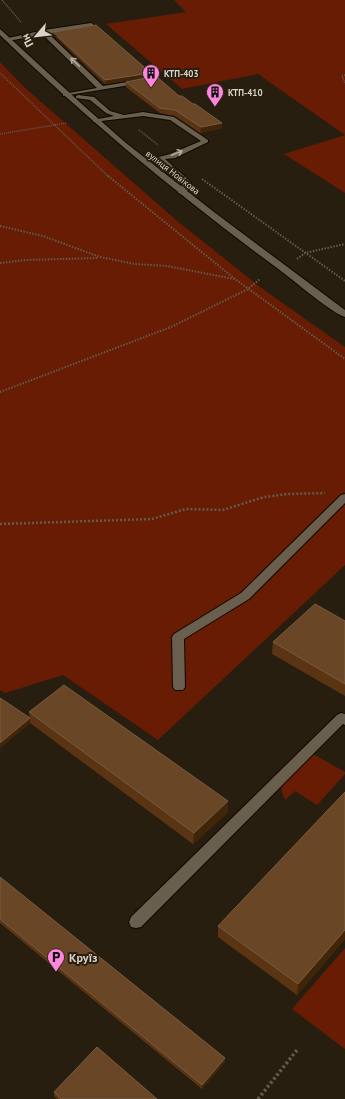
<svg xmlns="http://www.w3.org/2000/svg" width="345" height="1099" viewBox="0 0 345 1099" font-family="'PT Sans',sans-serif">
<rect width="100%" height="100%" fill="#281e0f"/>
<g fill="#671c03">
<polygon points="174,0 345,0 345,193 284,154 345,135 258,74 182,89 106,24 186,12"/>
<polygon points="0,62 24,87 176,220 260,287 345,347 345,565 158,740 63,675 5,693 0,690"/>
<polygon points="313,754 345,772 345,774 317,805 295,791 285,800 282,792 281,783"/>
<polygon points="345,948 345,1049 292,1009"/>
</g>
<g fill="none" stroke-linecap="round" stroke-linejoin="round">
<g stroke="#100800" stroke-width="2">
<g id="service">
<polygon points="91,23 93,24 93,26 49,34 103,86 140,80 142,81 142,83 63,96 63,94 97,88 43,35 7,41 4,39 44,30"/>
<polygon points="78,95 94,97 110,111 124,115 143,112 174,117 208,140 208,142 175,158 165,159 191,182 185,195 178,193 183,182 155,158 170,154 201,141 170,120 143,116 93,122 93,120 114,116 106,113 90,100 76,98 76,96"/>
<polygon points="345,494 345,503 249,599 184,639 185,687 183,690 175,690 173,687 172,637 174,634 241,593 341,495"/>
<polygon points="341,713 345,714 345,725 343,724 141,927 136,928 131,927 129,922 131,917 337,715"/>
</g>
</g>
<g stroke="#100800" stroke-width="2">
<path id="secondary" d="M0 29 84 106 126 143 214 212 345 310V317C333 314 293 280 281 271 182 198 88 121 0 35Z"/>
</g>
<g stroke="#645b4e" stroke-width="1.5" stroke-dasharray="1 1" stroke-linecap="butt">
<polyline points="2,0 21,22"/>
<polyline points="0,73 109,177"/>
<polyline points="345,75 342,76 345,83"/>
<polyline points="139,130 158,145"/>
<polyline points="0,134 67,123"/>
</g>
<g stroke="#645b4e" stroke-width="2" stroke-dasharray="1.5 1.5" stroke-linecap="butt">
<polyline points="108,176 235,279 345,359"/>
<polyline points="202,179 345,281"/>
<polyline points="0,226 43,236 100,257 135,264 167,266 234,279"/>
<polyline points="297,259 305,253 345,244"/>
<polyline points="0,263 26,260 98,258"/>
<polyline points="0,392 171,327 248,289 260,279"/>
</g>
<polyline stroke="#645b4e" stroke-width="2.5" stroke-dasharray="2 2" stroke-linecap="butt" points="0,524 152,519 186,509 223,510 264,497 288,494 325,493"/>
<polyline stroke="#645b4e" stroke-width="3.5" stroke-dasharray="2.5 2.5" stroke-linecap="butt" points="258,1099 297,1050"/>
<use href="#service" fill="#6a5e4e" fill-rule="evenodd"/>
<use href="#secondary" fill="#6a5e4e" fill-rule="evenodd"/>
</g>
<g fill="#5b3513">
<polygon points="53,32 151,77 105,84 54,35"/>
<polygon points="126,82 179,96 193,104 222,123 222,128 200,133 175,116 160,113 126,87"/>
<polygon points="345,621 345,696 272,654 273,642"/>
<polygon points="0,698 30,718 29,712 228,801 228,812 193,844 30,723 0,748"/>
<polygon points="345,792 345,939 297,995 218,937 218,926"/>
<polygon points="0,877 225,1058 224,1063 202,1089 0,923"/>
<polygon points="54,1092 157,1099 57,1099 54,1096"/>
</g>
<g fill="#412509">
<polygon points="151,73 151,77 105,84 105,80"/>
<polygon points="222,123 222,128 200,133 201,127"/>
<polygon points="30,718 30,723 0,748 0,743"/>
<polygon points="228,801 228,812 193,844 194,833"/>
<polygon points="345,930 345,939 297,995 298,984"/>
<polygon points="225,1058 224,1063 202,1089 202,1085"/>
</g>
<g fill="#684626" stroke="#7a5c40">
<polygon points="96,25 151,73 105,80 53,32"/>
<polygon points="156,76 179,96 182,96 193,104 195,104 222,123 201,127 175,110 160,108 126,82"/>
<polygon points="315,604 345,621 345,684 273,642"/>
<polygon points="64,685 228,801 194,833 29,712"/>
<polygon points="0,698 30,718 0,743"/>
<polygon points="345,792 345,930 298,984 218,926"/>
<polygon points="0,877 225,1058 202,1085 0,919"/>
<polygon points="97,1047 157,1099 61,1099 54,1092"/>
</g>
<defs><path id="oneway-shaft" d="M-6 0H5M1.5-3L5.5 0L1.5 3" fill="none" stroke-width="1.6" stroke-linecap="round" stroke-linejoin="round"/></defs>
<g stroke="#b3aa9f">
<use href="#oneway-shaft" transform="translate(75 62) rotate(-136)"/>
<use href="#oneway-shaft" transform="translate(177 153) rotate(-22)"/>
</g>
<defs>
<g id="building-pin" transform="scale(0.9)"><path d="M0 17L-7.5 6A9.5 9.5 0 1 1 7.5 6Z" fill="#ff85df" stroke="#281e0f"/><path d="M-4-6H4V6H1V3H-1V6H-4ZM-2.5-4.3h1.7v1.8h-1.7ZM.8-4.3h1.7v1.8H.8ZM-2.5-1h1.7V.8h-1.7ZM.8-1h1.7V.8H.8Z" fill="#111"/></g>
<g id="parking-pin" transform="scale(0.9)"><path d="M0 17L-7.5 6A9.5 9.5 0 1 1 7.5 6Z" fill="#ff85df" stroke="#281e0f"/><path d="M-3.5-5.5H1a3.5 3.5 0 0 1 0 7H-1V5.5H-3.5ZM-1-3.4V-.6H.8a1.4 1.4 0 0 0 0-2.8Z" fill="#111"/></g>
</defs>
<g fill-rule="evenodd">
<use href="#building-pin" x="151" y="73"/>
<use href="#building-pin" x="215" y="92"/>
<use href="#parking-pin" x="56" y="957"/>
</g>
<g text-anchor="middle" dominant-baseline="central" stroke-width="4" stroke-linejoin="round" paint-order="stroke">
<g font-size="9" font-weight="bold" fill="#dad3ca" stroke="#281e0f" text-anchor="start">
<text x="164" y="73">КТП-403</text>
<text x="228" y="92">КТП-410</text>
</g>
<g font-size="9" fill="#dad3ca" stroke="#281e0f">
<text transform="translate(173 172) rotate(38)">вулиця Новікова</text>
</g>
<g font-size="12" font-weight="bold" fill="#dad3ca" stroke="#281e0f" text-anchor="start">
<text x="69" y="957">Круїз</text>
</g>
</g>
<g transform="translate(36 36) rotate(242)" stroke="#281e0f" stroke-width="3" paint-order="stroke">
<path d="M0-3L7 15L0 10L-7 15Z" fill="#dad3ca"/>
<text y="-6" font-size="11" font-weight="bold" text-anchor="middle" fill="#dad3ca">Пн</text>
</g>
</svg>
